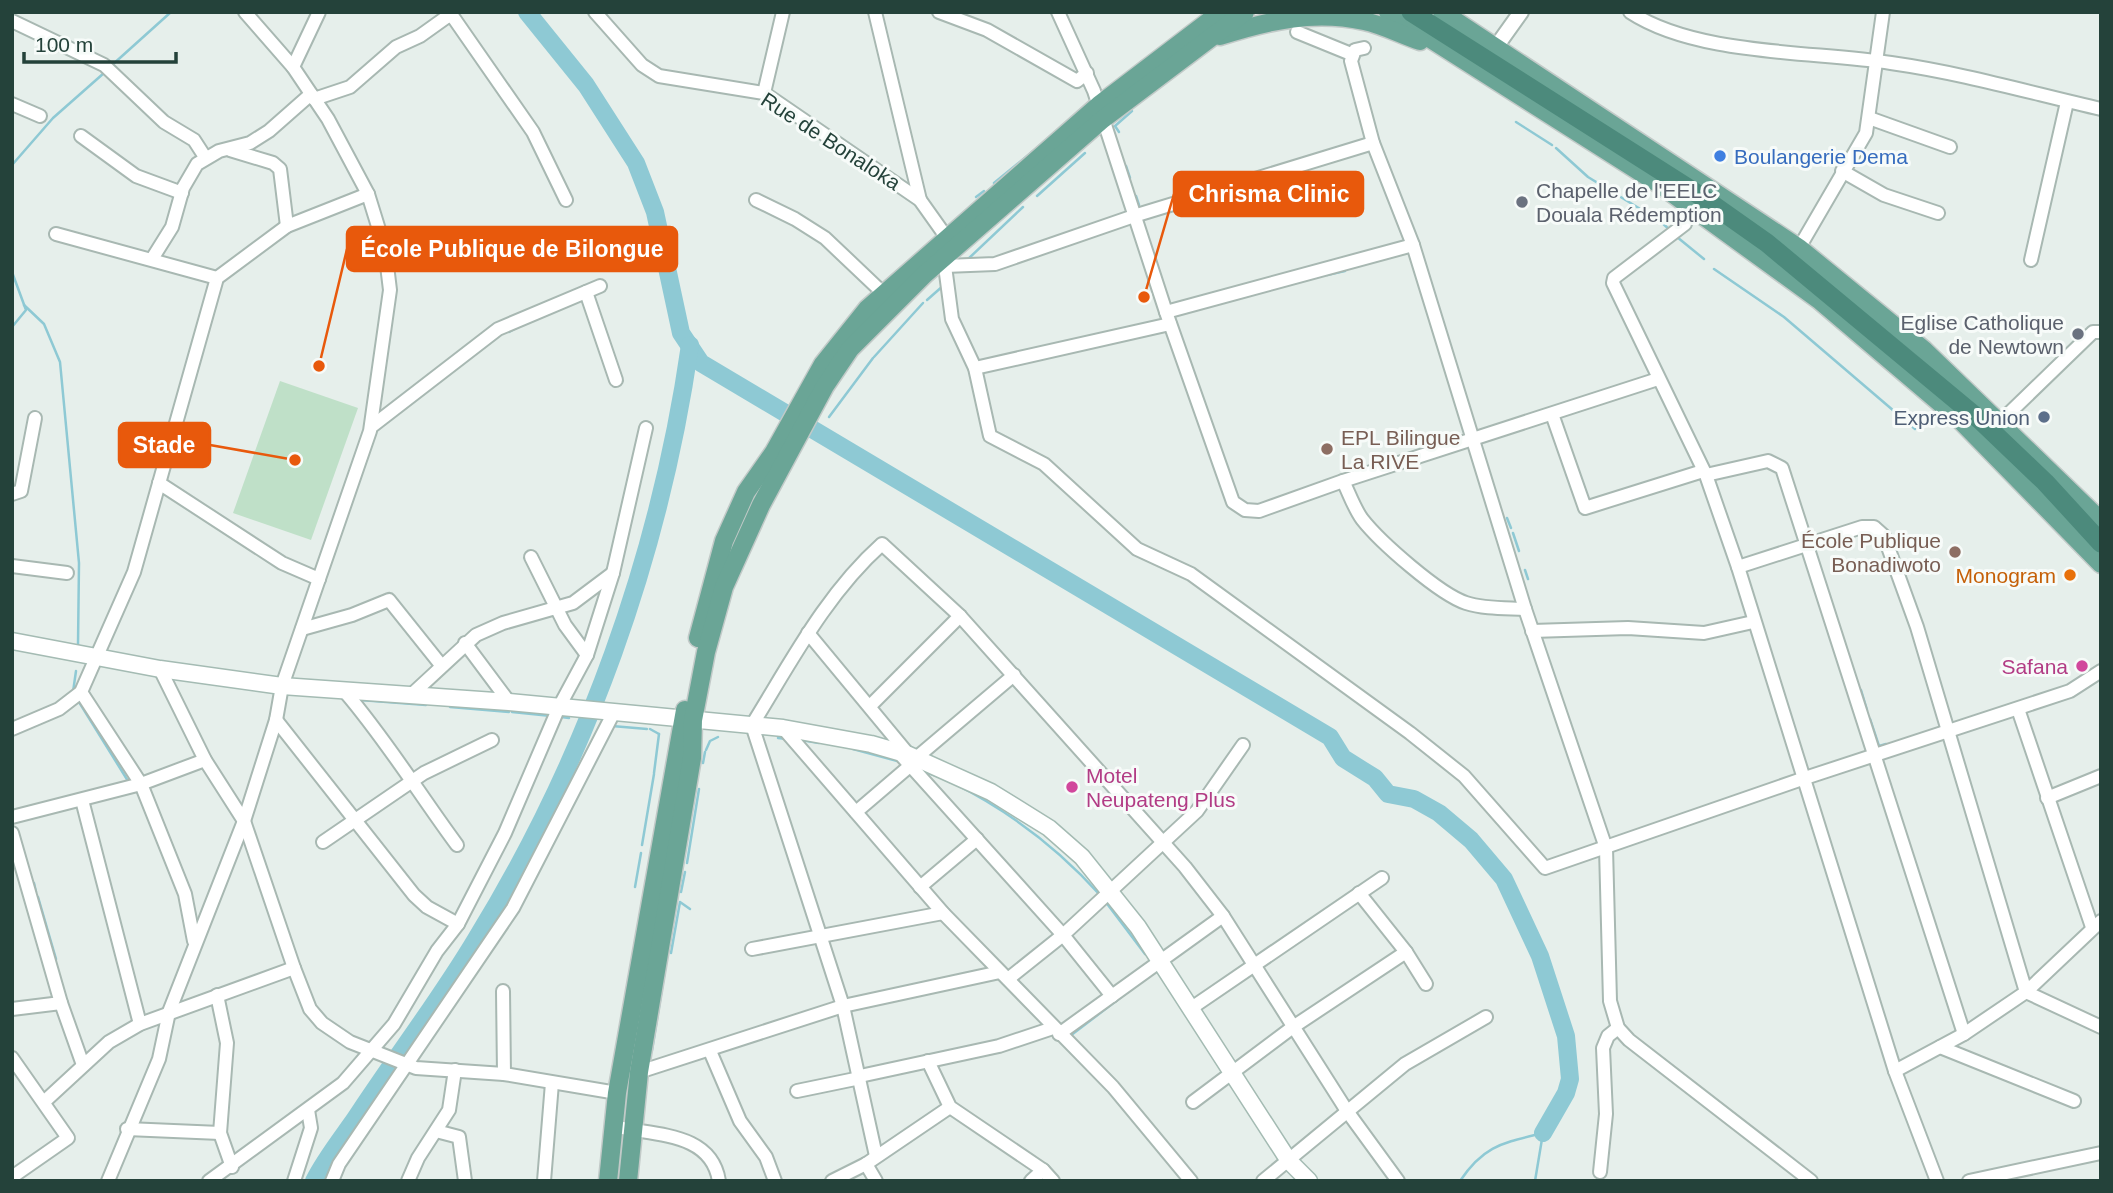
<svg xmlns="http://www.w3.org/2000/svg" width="2113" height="1193" viewBox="0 0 2113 1193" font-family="Arial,sans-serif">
<rect width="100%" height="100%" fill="#e6efeb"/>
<polygon fill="#bfe0c8" points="280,381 358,408 311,540 233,513"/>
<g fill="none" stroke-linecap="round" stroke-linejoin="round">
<g stroke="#8ec9d4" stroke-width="2.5">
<polyline points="111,66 171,12"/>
<polyline points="1134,68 1142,61"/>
<polyline points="1516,122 1552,145"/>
<polyline points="1119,132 1115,126 1132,111"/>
<polyline points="1556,148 1588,177 1655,218"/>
<polyline points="12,165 53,118 104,73"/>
<polyline points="1126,166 1130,178"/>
<polyline points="994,183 1043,143"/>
<polyline points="1037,196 1085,153"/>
<polyline points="1136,196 1139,205"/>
<polyline points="976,197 984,191"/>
<polyline points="1660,221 1671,231"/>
<polyline points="1677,237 1704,259"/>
<polyline points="967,260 1023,207"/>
<polyline points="1714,269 1784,317 1915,429"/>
<polyline points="12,272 26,310 12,327"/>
<polyline points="1327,275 1345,271"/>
<polyline points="927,300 944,285"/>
<polyline points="24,305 44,324 60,362 79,563 78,645"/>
<polyline points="509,332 520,326"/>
<polyline points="874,357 923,303"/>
<polyline points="829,417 873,358"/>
<polyline points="1507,518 1511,528"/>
<polyline points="1513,533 1519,551"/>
<polyline points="1525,570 1528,579"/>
<polyline points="1861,690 1867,710"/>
<polyline points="73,692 76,671"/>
<polyline points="360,700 426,705"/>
<polyline points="79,702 128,781"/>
<polyline points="450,707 509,712"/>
<polyline points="512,712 551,716"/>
<polyline points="561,717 569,718"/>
<polyline points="1870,719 1879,746 1886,744"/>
<polyline points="584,720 595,721"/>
<polyline points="612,726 647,729"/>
<polyline points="650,729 659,734"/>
<polyline points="778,738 787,739"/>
<polyline points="801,740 819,743"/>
<polyline points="853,749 901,762"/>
<polyline points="706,750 710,741 718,737"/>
<polyline points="703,763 705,752"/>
<polyline points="654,773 659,734"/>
<polyline points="928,773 937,776"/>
<path d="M953 783C1009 811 1058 848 1100 895"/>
<polyline points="642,845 654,774"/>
<polyline points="687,863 699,789"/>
<polyline points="34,883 36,892"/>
<polyline points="635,887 641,853"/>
<polyline points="681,892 685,872"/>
<polyline points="38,897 56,959"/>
<polyline points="1105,901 1145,954"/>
<polyline points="671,953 680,902 690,909"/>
<polyline points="1070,1036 1137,985"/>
<polyline points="652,1050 665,970"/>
<path d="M1460 1181C1484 1145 1503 1143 1543 1133"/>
<polyline points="1535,1181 1543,1133"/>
</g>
<g stroke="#8ec9d4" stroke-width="18">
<polyline points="527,12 586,85 636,163 655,212 681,333 701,363 1330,737 1343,758 1375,778 1388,794 1414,799 1439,813 1471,840 1504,879 1540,956 1566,1036 1570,1079 1566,1093 1543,1133"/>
<path d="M314 1181C325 1159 341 1139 355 1119 394 1059 439 1001 476 939 587 759 660 554 690 345"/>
</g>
<g stroke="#a8b8b2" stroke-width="16">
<g id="minor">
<polyline points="595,12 642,65 659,76 764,93 920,200 947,238"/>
<polyline points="875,12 920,200"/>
<polyline points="939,12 987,30 1077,81 1087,73"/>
<polyline points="1058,12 1094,91 1166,312 1233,502 1245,510 1259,511 1343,481 1658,379"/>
<path d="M1630 12C1697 56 1814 51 1891 63 1962 73 2031 93 2101 109"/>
<polyline points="12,21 104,65 164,122 194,140 205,157"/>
<polyline points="1297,32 1351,54"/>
<polyline points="1364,48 1355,50 1351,61 1373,143 1413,245 1525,609 1606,848 1610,1001 1618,1028 1629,1040 1811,1181"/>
<polyline points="293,67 319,12"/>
<polyline points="764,93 783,12"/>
<polyline points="314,99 350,87 396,47 420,36 448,16 453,17 533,132 566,200"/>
<polyline points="12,104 40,116"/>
<polyline points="1869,118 1950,147"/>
<polyline points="81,136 136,176 182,193"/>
<polyline points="230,150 273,163 280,169 287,226"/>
<polyline points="1842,171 1884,195 1938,213"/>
<polyline points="756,200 795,219 825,238 884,294"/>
<polyline points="1685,224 1614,278 1613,283 1706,475 1738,567 1895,1071 1937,1181"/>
<polyline points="56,234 217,278"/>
<polyline points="1799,248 1866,133 1883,12"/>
<polyline points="939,256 945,266 952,319 975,368 990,436 1044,464 1137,549 1191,574 1410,733 1464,776 1545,868 1802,779 2070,691 2101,671"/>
<polyline points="152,259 172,227 183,188 197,164 219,151 250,143 269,131 311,94"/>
<polyline points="2031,260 2067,102"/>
<polyline points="945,266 995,264 1137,215 1373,143"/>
<polyline points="586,292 616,380"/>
<polyline points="1166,312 1413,245"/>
<polyline points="975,368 1170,324"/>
<polyline points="1552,414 1585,508 1703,471"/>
<polyline points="2001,421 2093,332 2101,332"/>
<polyline points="371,427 498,329 600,286"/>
<polyline points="1706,475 1768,461 1782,468 1964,1034"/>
<path d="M1343 481C1349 493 1354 508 1362 519 1380 542 1439 594 1466 603 1484 609 1506 608 1525 609"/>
<polyline points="159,483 282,563 319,579"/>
<polyline points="12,494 21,491 35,418"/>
<polyline points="531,557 565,625 587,655"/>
<polyline points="12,566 67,573"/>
<polyline points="1738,567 1862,527 1874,527 1884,536 1917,627 2026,992 2101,1027"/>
<polyline points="302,629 352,615 389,600 441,665"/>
<polyline points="1532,631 1628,628 1704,633 1753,622"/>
<polyline points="808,633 909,755"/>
<polyline points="465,643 509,702"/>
<polyline points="160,669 205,760 244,821 294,968 310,1009 322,1023 350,1042 416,1068 504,1074 617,1093"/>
<polyline points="81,692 141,784 185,894 194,941"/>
<path d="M346 693C387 741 420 795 457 845"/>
<polyline points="410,696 476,635 503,623 573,603 613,573"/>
<polyline points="870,706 960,616"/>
<polyline points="2018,709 2092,927"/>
<polyline points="276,720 414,895 427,907 458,924"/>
<polyline points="783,728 943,913 1113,1087 1191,1181"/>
<polyline points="12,729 59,709 81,692 134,572 217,278 287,226 368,194"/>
<polyline points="900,754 1063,935 1112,996"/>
<polyline points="916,758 1014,675"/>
<polyline points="2047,798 2101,776"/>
<polyline points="82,800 140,1024"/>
<polyline points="856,812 911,765"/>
<polyline points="12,817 141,784 205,760"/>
<polyline points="12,833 61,1003 83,1065"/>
<polyline points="323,842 424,773 492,740"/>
<polyline points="920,887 977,839"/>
<polyline points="1359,893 1406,952 1426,984"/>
<polyline points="752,949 943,913"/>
<polyline points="1008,979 1063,935 1197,811 1243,745"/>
<polyline points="503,991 504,1074"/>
<polyline points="217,995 227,1043 220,1133 232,1167"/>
<polyline points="12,1009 61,1003"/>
<polyline points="1190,1009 1382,878"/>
<polyline points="1059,1034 1223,916"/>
<polyline points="1940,1047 2074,1101"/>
<polyline points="710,1051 740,1121 766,1157 775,1181"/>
<polyline points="12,1058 68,1138 12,1177"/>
<polyline points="928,1061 950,1107 1043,1170 1053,1181"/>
<polyline points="1895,1071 1964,1034 2026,992 2101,921"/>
<polyline points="639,1072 843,1006 1000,972"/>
<polyline points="860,1076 999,1046 1053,1028"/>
<polyline points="797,1091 860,1078"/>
<polyline points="45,1101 109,1042 140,1024 294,968"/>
<polyline points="1193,1102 1293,1027 1406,952"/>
<path d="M613 1126C653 1136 711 1131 719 1181"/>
<polyline points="127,1129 220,1133"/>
<polyline points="436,1131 459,1137 465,1181"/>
<path d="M876 1156 843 1006 752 725C791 662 826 594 882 544L960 616 1185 867 1223 916 1347 1111 1398 1181"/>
<polyline points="866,1164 876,1181"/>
<polyline points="1600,1172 1606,1114 1603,1048 1608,1036 1618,1028"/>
<polyline points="108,1181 159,1059 169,1012 244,821 276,720 282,686 370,431 390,290 385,249 368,194 328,119 293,67 245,12"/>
<polyline points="209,1181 343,1083 394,1024 437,951 458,924 505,833 559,707 587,655 613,573 646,428"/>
<polyline points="294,1181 311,1128 308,1110"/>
<polyline points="332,1181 339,1164 513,908 614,712"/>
<polyline points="408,1181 418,1158 449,1110 455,1070"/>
<polyline points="544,1181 552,1083"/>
<polyline points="832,1181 866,1164 950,1107"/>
<polyline points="1031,1181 1043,1170"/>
<polyline points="1263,1181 1405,1064 1486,1017"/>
<polyline points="1969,1181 2101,1153"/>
</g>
</g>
<g stroke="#a8b8b2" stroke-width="18">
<polyline id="tertiary" points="1496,47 1521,12"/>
</g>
<g stroke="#a4bbb3" stroke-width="19">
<polyline id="secondary" points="12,641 160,669 282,686 509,702 783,728 871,744 909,755 991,792 1049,828 1082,857 1138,927 1289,1161 1309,1181"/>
</g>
<g stroke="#c2cac8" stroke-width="21">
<g id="primary">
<polyline points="1388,12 1662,186 1819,300 1960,420 2101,564"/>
<polyline points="1442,12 1799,248 1924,350 2101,521"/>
<path d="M1220 36C1267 21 1313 10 1364 21 1383 25 1402 35 1420 41"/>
<polyline points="698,638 724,541 746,492 774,452 823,364 867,309 1099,105 1221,12"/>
<polyline points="608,1181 617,1093 685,710"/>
<polyline points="628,1181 639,1072 692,758 693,720 706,652 724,587 761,505 825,386 850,349 925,274 1103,119 1245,12"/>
</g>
</g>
<g stroke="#c2cac8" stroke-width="23">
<polyline id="trunk" points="1411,12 1699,195 1767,243 1980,420 2045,482 2101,543"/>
</g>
<use href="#minor" stroke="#fff" stroke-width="12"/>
<use href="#tertiary" stroke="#fff" stroke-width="14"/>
<use href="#secondary" stroke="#fff" stroke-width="16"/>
<use href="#primary" stroke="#6aa596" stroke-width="18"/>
<use href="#trunk" stroke="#4c8a7c" stroke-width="19"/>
</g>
<circle fill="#3f7fe0" stroke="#f7fbf9" stroke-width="2.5" cx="1720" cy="156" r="7"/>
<g fill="#6b7280" stroke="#f7fbf9" stroke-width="2.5">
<circle cx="1522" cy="202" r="7"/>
<circle cx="2078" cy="334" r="7"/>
</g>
<circle fill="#5c6f8a" stroke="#f7fbf9" stroke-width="2.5" cx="2044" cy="417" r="7"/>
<g fill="#8d6e63" stroke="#f7fbf9" stroke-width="2.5">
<circle cx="1327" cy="449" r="7"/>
<circle cx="1955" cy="552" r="7"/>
</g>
<circle fill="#e8710a" stroke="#f7fbf9" stroke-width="2.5" cx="2070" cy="575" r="7"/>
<g fill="#d1479c" stroke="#f7fbf9" stroke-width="2.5">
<circle cx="2082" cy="666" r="7"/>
<circle cx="1072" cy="787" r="7"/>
</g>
<g text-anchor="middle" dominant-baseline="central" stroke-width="6" stroke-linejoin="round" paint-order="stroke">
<g font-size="21" fill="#24423a" stroke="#f7fbf9">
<text transform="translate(831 141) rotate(33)">Rue de Bonaloka</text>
</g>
<g font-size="21" fill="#366cbe" stroke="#f7fbf9" text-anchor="start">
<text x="1734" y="156">Boulangerie Dema</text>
</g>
<g font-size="21" fill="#5b616d" stroke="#f7fbf9" text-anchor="start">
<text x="1536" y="190">Chapelle de l'EELC<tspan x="1536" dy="24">Douala Rédemption</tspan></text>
<text x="2064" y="322" text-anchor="end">Eglise Catholique<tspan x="2064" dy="24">de Newtown</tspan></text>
</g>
<g font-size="21" fill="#4e5e75" stroke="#f7fbf9" text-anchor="end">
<text x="2030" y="417">Express Union</text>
</g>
<g font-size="21" fill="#785e54" stroke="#f7fbf9" text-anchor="start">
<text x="1341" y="437">EPL Bilingue<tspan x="1341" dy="24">La RIVE</tspan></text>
<text x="1941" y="540" text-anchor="end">École Publique<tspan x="1941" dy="24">Bonadiwoto</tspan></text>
</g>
<g font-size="21" fill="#c56008" stroke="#f7fbf9" text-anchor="end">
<text x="2056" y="575">Monogram</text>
</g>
<g font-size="21" fill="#b23c85" stroke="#f7fbf9" text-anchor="end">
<text x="2068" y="666">Safana</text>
<text x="1086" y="775" text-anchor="start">Motel<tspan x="1086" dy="24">Neupateng Plus</tspan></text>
</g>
</g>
<path fill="none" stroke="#e8590c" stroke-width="2.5" d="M1144 297L1174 194M319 366L347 249M295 460L210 445"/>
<g fill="#e8590c" stroke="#f7fbf9" stroke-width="2.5">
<circle cx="1144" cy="297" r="7"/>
<circle cx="319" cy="366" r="7"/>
<circle cx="295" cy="460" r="7"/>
</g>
<g fill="#e8590c" stroke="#e8590c" stroke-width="2.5">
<rect x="1174" y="172" width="189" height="44" rx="7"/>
<rect x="347" y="227" width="330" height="44" rx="7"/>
<rect x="119" y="423" width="91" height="44" rx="7"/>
</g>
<g font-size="23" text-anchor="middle" font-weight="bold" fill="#fff">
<text x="1269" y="202">Chrisma Clinic</text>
<text x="512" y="257">École Publique de Bilongue</text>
<text x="164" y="453">Stade</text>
</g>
<rect width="2113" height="1193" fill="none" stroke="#24423a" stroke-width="28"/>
<path d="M24 52v10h152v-10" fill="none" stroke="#24423a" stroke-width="3.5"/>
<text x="35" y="52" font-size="21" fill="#24423a" stroke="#f7fbf9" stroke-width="5" paint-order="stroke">100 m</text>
</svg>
